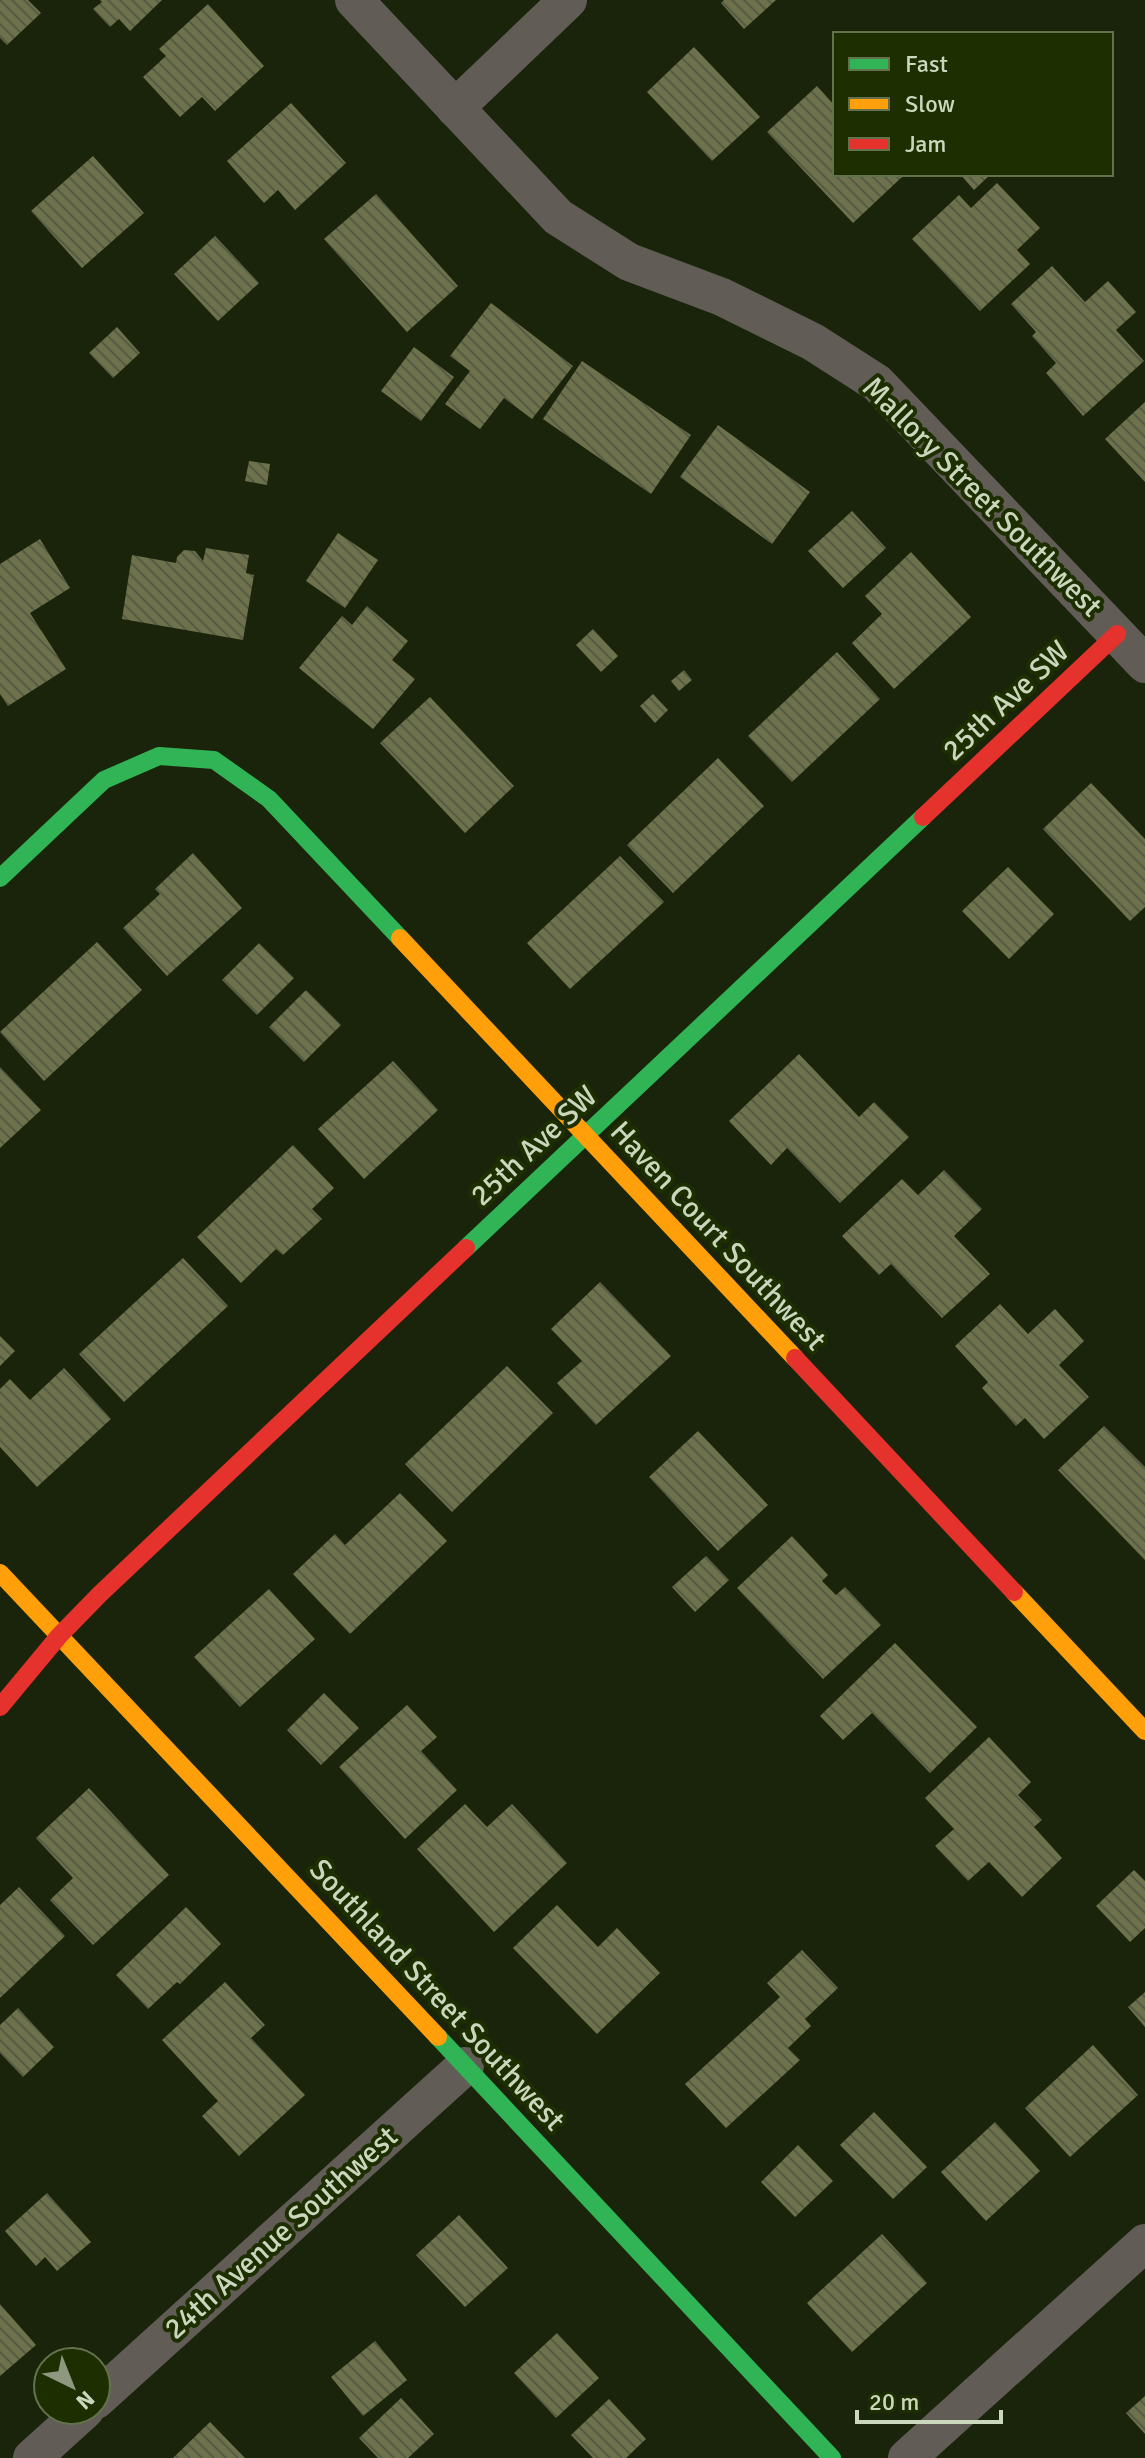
<svg xmlns="http://www.w3.org/2000/svg" width="1145" height="2458" viewBox="0 0 1145 2458" font-family="Signika,sans-serif">
<defs>
<pattern id="building-back-hatch" width="6" height="6" patternUnits="userSpaceOnUse" patternTransform="scale(2)"><rect width="6" height="6" fill="#6d714c"/><path d="M-1 5l2 2M0 0l6 6M5-1l2 2" fill="none" stroke="#575b43"/></pattern>
</defs>
<rect width="100%" height="100%" fill="#1a240a"/>
<g fill="url(#building-back-hatch)">
<polygon points="0,0 28,0 41,13 7,45 0,38"/>
<polygon points="100,0 162,0 130,31 119,19 110,27 93,9 102,2"/>
<polygon points="724,0 776,0 744,29 721,3"/>
<polygon points="208,4 264,66 215,111 202,97 180,117 143,77 166,56 159,49"/>
<polygon points="694,47 760,117 712,161 647,92"/>
<polygon points="817,86 835,106 835,174 899,174 902,177 853,223 767,132"/>
<polygon points="291,103 346,163 295,210 278,190 264,203 227,161"/>
<polygon points="93,156 144,213 82,268 31,211"/>
<polygon points="960,174 991,174 974,190"/>
<polygon points="997,183 1040,228 1017,250 1030,264 980,311 912,239 959,195 971,208"/>
<polygon points="376,194 458,286 407,332 324,239"/>
<polygon points="215,236 259,283 218,321 174,274"/>
<polygon points="1052,266 1085,302 1108,281 1136,312 1116,330 1144,361 1083,416 1046,373 1056,363 1032,336 1036,332 1011,304"/>
<polygon points="491,303 573,366 532,419 504,398 480,429 445,404 470,371 450,356"/>
<polygon points="117,327 140,353 113,378 89,353"/>
<polygon points="414,347 454,377 421,421 381,391"/>
<polygon points="582,361 691,435 651,494 543,419"/>
<polygon points="1145,402 1145,482 1105,439"/>
<polygon points="718,425 810,492 772,544 680,477"/>
<polygon points="249,461 270,464 267,485 245,481"/>
<polygon points="852,511 886,548 843,588 808,551"/>
<polygon points="338,533 378,560 345,608 306,581"/>
<polygon points="40,539 70,588 30,613 66,669 8,706 0,694 0,564"/>
<polygon points="206,548 249,555 246,573 254,575 243,640 122,619 132,555 176,563 177,557 184,550 195,551 203,561"/>
<polygon points="911,552 971,617 894,689 852,643 882,614 865,596"/>
<polygon points="367,606 408,641 392,660 415,679 373,729 299,668 342,616 352,625"/>
<polygon points="593,629 618,656 601,672 576,645"/>
<polygon points="837,652 880,699 792,782 748,736"/>
<polygon points="684,670 692,680 679,691 671,681"/>
<polygon points="653,694 668,710 655,723 640,706"/>
<polygon points="430,697 514,786 465,833 380,743"/>
<polygon points="718,758 764,806 673,893 627,845"/>
<polygon points="1091,783 1145,839 1145,907 1130,921 1043,829"/>
<polygon points="193,853 242,908 167,976 123,928 160,894 155,889"/>
<polygon points="620,856 664,902 570,989 527,943"/>
<polygon points="1008,867 1054,914 1009,959 962,911"/>
<polygon points="97,942 142,990 44,1081 0,1032"/>
<polygon points="259,943 294,978 257,1015 222,980"/>
<polygon points="306,990 341,1025 304,1062 269,1027"/>
<polygon points="799,1054 859,1117 874,1102 909,1137 840,1203 787,1148 771,1165 729,1121"/>
<polygon points="393,1061 438,1110 364,1179 318,1129"/>
<polygon points="0,1067 41,1110 0,1148"/>
<polygon points="293,1145 334,1188 312,1209 322,1219 283,1255 276,1249 241,1283 197,1237"/>
<polygon points="944,1170 982,1209 954,1236 990,1274 942,1318 891,1264 879,1275 842,1236 902,1179 918,1195"/>
<polygon points="183,1258 228,1306 124,1402 79,1354"/>
<polygon points="600,1282 671,1356 596,1425 557,1383 582,1361 551,1329"/>
<polygon points="1000,1304 1028,1334 1055,1309 1084,1341 1059,1365 1089,1397 1044,1439 1025,1418 1016,1426 982,1388 988,1382 955,1346"/>
<polygon points="0,1336 15,1351 0,1366"/>
<polygon points="507,1366 553,1413 452,1512 405,1464"/>
<polygon points="64,1368 111,1419 37,1487 0,1447 0,1389 10,1379 30,1400"/>
<polygon points="1104,1426 1145,1467 1145,1560 1058,1470"/>
<polygon points="698,1431 768,1505 718,1551 649,1477"/>
<polygon points="400,1493 447,1541 350,1634 293,1574 335,1534 345,1545"/>
<polygon points="792,1536 828,1575 822,1581 836,1595 845,1587 881,1625 823,1679 737,1588"/>
<polygon points="706,1556 729,1580 695,1612 672,1587"/>
<polygon points="269,1589 315,1639 240,1707 194,1657"/>
<polygon points="895,1643 977,1727 930,1773 872,1713 843,1740 820,1716"/>
<polygon points="324,1693 359,1728 321,1765 287,1730"/>
<polygon points="407,1705 437,1737 421,1751 457,1790 405,1839 339,1767"/>
<polygon points="989,1737 1031,1782 1018,1795 1042,1820 1034,1827 1062,1858 1022,1897 989,1862 968,1881 935,1846 954,1829 925,1798"/>
<polygon points="89,1788 169,1875 93,1945 50,1900 73,1878 36,1838"/>
<polygon points="465,1804 487,1827 512,1804 567,1863 494,1932 417,1849"/>
<polygon points="1134,1870 1145,1881 1145,1928 1130,1942 1096,1906"/>
<polygon points="19,1887 65,1936 0,1998 0,1905"/>
<polygon points="557,1905 598,1947 617,1928 660,1973 597,2034 513,1948"/>
<polygon points="186,1907 221,1944 180,1984 177,1982 148,2009 116,1975"/>
<polygon points="802,1950 838,1988 805,2019 811,2026 788,2048 800,2060 726,2128 685,2084 780,1997 767,1983"/>
<polygon points="225,1982 265,2025 251,2038 305,2095 239,2156 202,2116 218,2101 162,2040"/>
<polygon points="1145,1992 1145,2027 1128,2007"/>
<polygon points="18,2008 54,2047 23,2077 0,2053 0,2025"/>
<polygon points="1093,2045 1138,2095 1070,2157 1025,2108"/>
<polygon points="874,2112 927,2167 893,2199 840,2145"/>
<polygon points="995,2122 1040,2171 986,2221 941,2172"/>
<polygon points="798,2145 833,2181 795,2217 761,2182"/>
<polygon points="47,2193 91,2242 57,2271 45,2257 36,2266 5,2231"/>
<polygon points="459,2215 508,2268 465,2307 416,2255"/>
<polygon points="882,2234 927,2283 852,2352 807,2303"/>
<polygon points="0,2304 36,2345 0,2376"/>
<polygon points="557,2333 599,2378 556,2418 514,2373"/>
<polygon points="375,2341 407,2380 363,2416 331,2377"/>
<polygon points="1145,2396 1145,2434 1126,2413"/>
<polygon points="401,2398 434,2434 408,2458 378,2458 359,2438"/>
<polygon points="609,2399 646,2439 626,2458 593,2458 571,2435"/>
<polygon points="210,2422 245,2458 173,2458"/>
</g>
<g fill="none" stroke-linecap="round" stroke-linejoin="round">
<g stroke="#615c56" stroke-width="38">
<polyline points="354,0 558,217 629,262 722,297 813,342 877,383 1145,664"/>
<polyline points="455,108 568,0"/>
<polyline points="96,2400 465,2066"/>
<polyline points="32,2458 85,2410"/>
<polyline points="907,2458 1145,2243"/>
</g>
<g stroke="#30b455" stroke-width="18">
<polyline points="0,878 104,780 159,756 214,760 269,799 400,938"/>
<polyline points="466,1248 923,817"/>
<polyline points="438,2037 832,2458"/>
</g>
<g stroke="#ff9f0a" stroke-width="18">
<polyline points="400,938 795,1358"/>
<polyline points="0,1573 438,2037"/>
<polyline points="1014,1592 1145,1731"/>
</g>
<g stroke="#e5322d" stroke-width="18">
<polyline points="923,817 1117,634"/>
<polyline points="795,1358 1014,1592"/>
<polyline points="0,1707 59,1636 100,1594 466,1248"/>
</g>
</g>
<g text-anchor="middle" dominant-baseline="central" stroke-width="8" stroke-linejoin="round" paint-order="stroke">
<g font-size="30" fill="#cbd7bd" stroke="#1d2f00">
<text transform="translate(982 497) rotate(45)">Mallory Street Southwest</text>
<text transform="translate(1006 701) rotate(-43)">25th Ave SW</text>
<text transform="translate(534 1146) rotate(-43)">25th Ave SW</text>
<text transform="translate(718 1236) rotate(47)">Haven Court Southwest</text>
<text transform="translate(437 1995) rotate(47)">Southland Street Southwest</text>
<text transform="translate(281 2233) rotate(-42)">24th Avenue Southwest</text>
</g>
</g>
<rect x="833" y="32" width="280" height="144" fill="#1d2f00" stroke="#63724c" stroke-width="2"/>
<rect x="849" y="58" width="40" height="12" fill="#30b455" stroke="#63724c" stroke-width="2"/>
<text x="905" y="72" font-size="24" fill="#cbd7bd">Fast</text>
<rect x="849" y="98" width="40" height="12" fill="#ff9f0a" stroke="#63724c" stroke-width="2"/>
<text x="905" y="112" font-size="24" fill="#cbd7bd">Slow</text>
<rect x="849" y="138" width="40" height="12" fill="#e5322d" stroke="#63724c" stroke-width="2"/>
<text x="905" y="152" font-size="24" fill="#cbd7bd">Jam</text>
<g transform="translate(72 2386) rotate(137)"><circle r="38" fill="#1d2f00" stroke="#63724c" stroke-width="2"/>
<path d="M0-6L14 30L0 20L-14 30Z" fill="#8d987e"/>
<text y="-12" font-size="22" font-weight="bold" text-anchor="middle" fill="#cbd7bd">N</text>
</g>
<path d="M857 2410v12h144v-12" fill="none" stroke="#cbd7bd" stroke-width="4"/>
<text x="869" y="2410" font-size="24" fill="#cbd7bd" stroke="#1d2f00" stroke-width="6" paint-order="stroke">20 m</text>
</svg>
